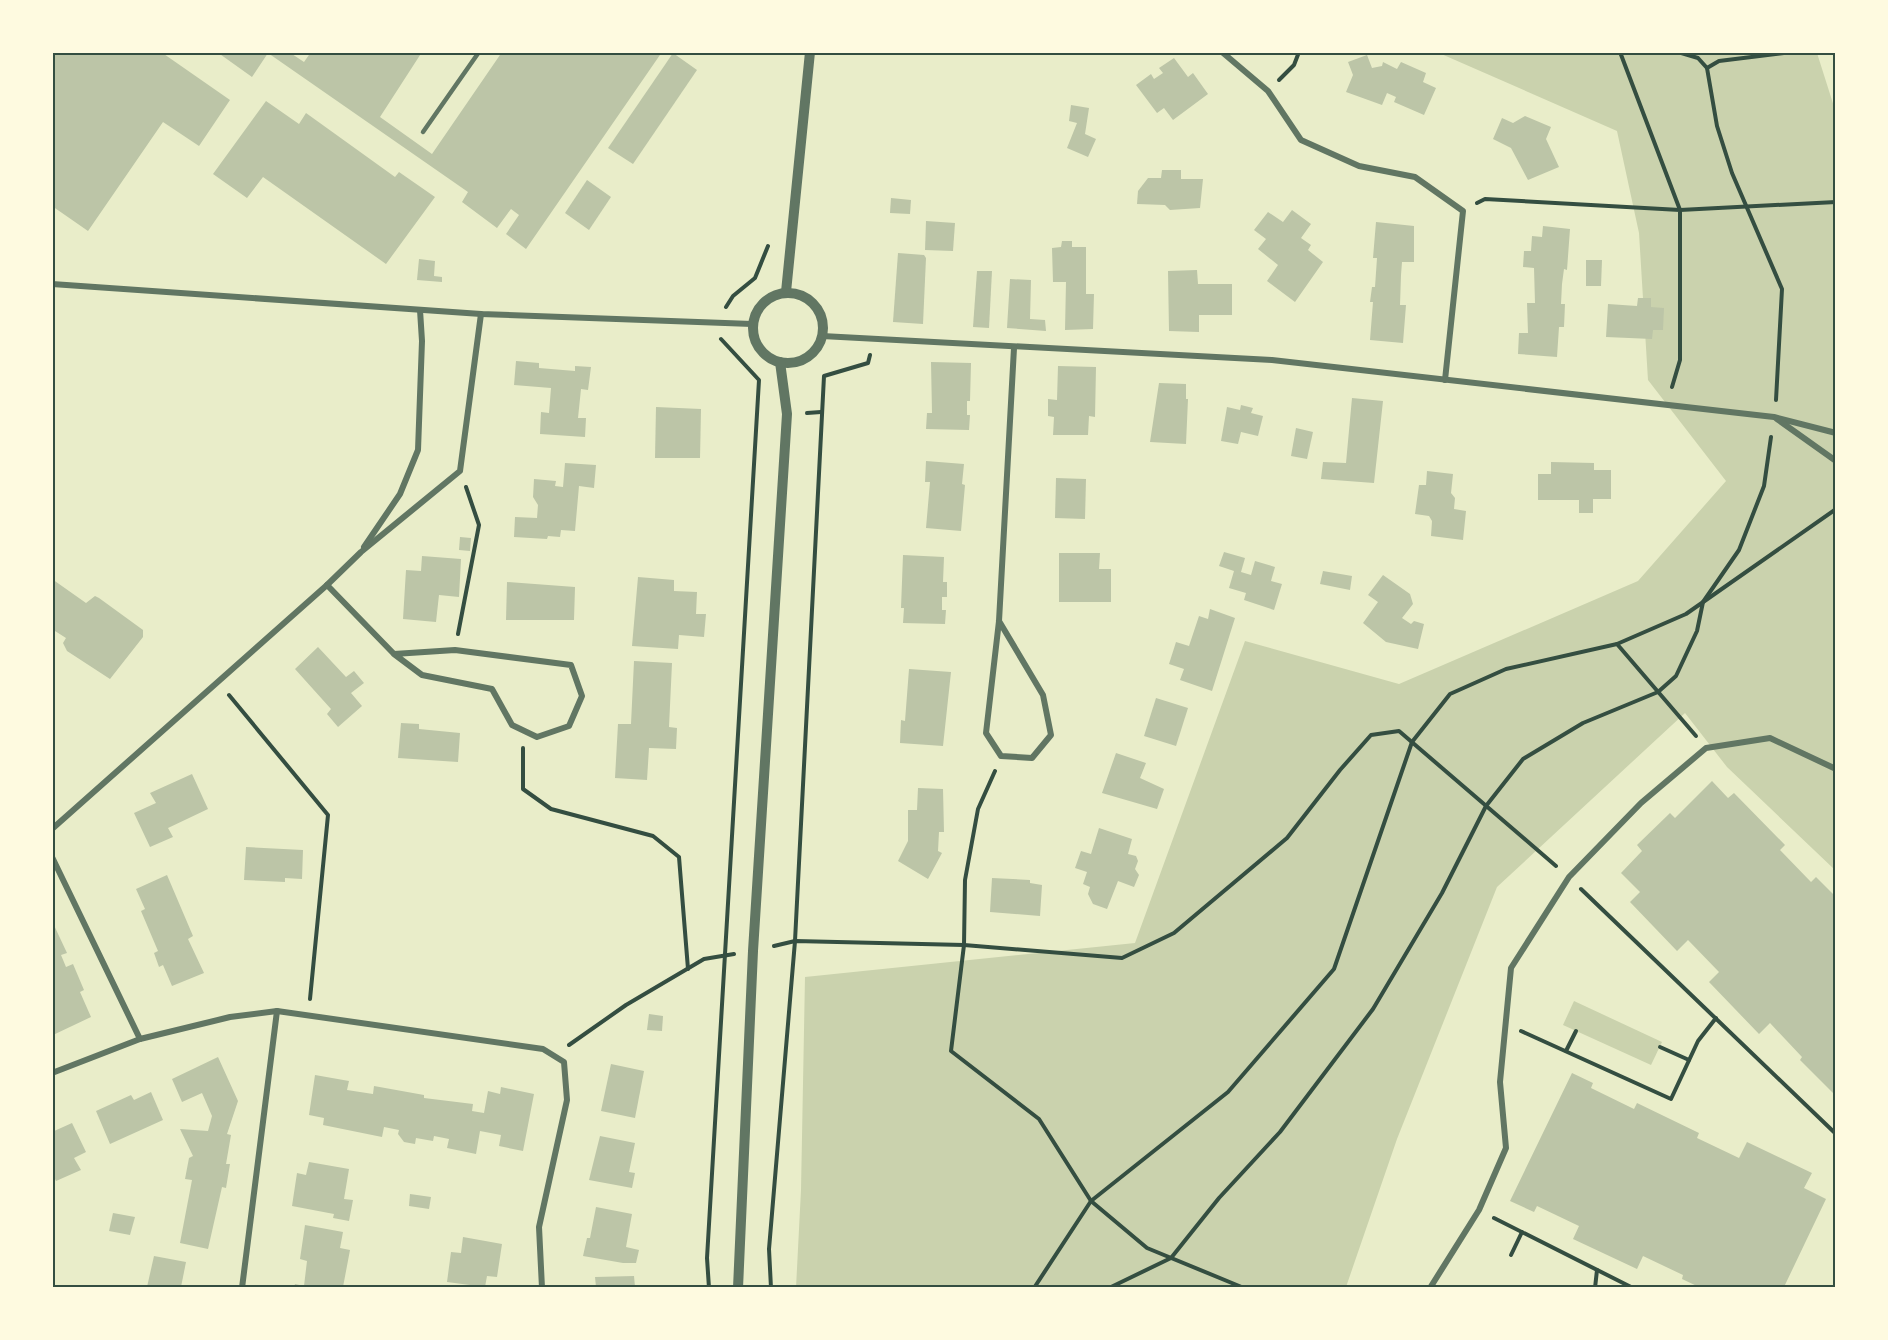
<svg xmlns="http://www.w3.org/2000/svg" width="1888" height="1340" viewBox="0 0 1888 1340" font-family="Mulish,sans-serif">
<rect width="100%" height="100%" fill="#e9edc9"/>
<g fill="#cad2ad">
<polygon points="1439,53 1817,53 1836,113 1835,870 1727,767 1685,713 1497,887 1397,1139 1346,1287 796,1288 801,1190 805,977 1135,943 1245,641 1399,684 1638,581 1726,481 1648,380 1639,233 1617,131"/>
<polygon points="1574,1001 1662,1042 1651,1065 1563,1025"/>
</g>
<g fill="#bcc5a7">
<polygon points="52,52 161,52 230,100 199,146 163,122 88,231 52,206"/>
<polygon points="217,52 289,52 304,62 311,52 422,52 380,117 432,154 502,52 662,52 526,249 506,234 519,215 511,209 497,228 462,202 468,192 268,53 252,77"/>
<polygon points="673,53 697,70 633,164 608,148"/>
<polygon points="1367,55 1372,68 1382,66 1383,62 1397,69 1401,62 1426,73 1423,82 1436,88 1424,115 1394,102 1396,97 1387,93 1382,105 1346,92 1353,75 1348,62"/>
<polygon points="1174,58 1188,77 1193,73 1208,94 1173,120 1164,108 1157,113 1136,85 1151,74 1154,79 1163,73 1159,68"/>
<polygon points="266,101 299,124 306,113 395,177 399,172 435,197 386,264 263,177 247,198 213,174"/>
<polygon points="1071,105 1089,108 1085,134 1096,139 1088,157 1067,148 1077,123 1069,121"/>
<polygon points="1525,116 1551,127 1546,139 1559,167 1528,180 1511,148 1493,139 1502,118 1513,123"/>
<polygon points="1162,170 1181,170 1181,179 1203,179 1200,208 1170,210 1165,205 1137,204 1138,191 1148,178 1161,178"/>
<polygon points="587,180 611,197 589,230 565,213"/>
<polygon points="891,198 911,200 910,214 890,213"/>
<polygon points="1292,210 1311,224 1301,238 1311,245 1308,250 1323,262 1295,302 1267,281 1278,265 1258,249 1266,239 1254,230 1268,212 1283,222"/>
<polygon points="926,221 955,223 953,251 925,250"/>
<polygon points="1376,222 1414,226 1414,262 1402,262 1401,275 1400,305 1406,305 1403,343 1370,340 1373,302 1370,302 1372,287 1375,287 1377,258 1373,258"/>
<polygon points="1543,226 1570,229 1567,270 1564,269 1562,284 1561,304 1565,304 1564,327 1559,327 1557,357 1518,354 1519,333 1528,333 1527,303 1535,303 1534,268 1523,267 1524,251 1531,251 1532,236 1542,237"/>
<polygon points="1062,241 1072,241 1072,247 1086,247 1086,294 1094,294 1093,329 1065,330 1066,282 1053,282 1052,248 1061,247"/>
<polygon points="898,253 924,255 926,258 923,324 893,322"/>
<polygon points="419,259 435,261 434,276 442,277 442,282 417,280"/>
<polygon points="1586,260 1602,260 1601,286 1586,286"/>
<polygon points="1197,270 1198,284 1232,284 1232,315 1199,315 1199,332 1169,331 1168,271"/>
<polygon points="977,271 992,271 989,328 973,327"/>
<polygon points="1010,279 1031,280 1030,319 1045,320 1046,331 1007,328"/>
<polygon points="1638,298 1651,298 1651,307 1664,308 1663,330 1653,330 1652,339 1606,337 1608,304 1637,306"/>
<polygon points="516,361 539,363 539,368 575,371 575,366 591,367 588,390 581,389 578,418 586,418 585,437 540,434 541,412 549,413 551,388 514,385"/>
<polygon points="931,362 971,363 970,401 967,401 967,415 970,415 969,430 926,429 927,413 932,413"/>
<polygon points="1058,366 1096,367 1095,417 1089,416 1088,435 1053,435 1054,417 1048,416 1048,399 1057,400"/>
<polygon points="1159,383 1186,384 1186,399 1188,399 1186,444 1150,442"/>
<polygon points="1352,398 1383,401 1374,483 1321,479 1323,462 1346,463"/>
<polygon points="1241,405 1253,408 1251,413 1263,416 1258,436 1241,432 1238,444 1221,441 1227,407 1240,410"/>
<polygon points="656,407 701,409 700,458 655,458"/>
<polygon points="1296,428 1313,432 1307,459 1291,456"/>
<polygon points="926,461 964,464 962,484 965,485 961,531 926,528 930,482 925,482"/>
<polygon points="1551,462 1594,463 1594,470 1611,470 1611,499 1593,499 1593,513 1579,513 1579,500 1538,500 1538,474 1551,474"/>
<polygon points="565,463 596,465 594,488 579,486 575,531 561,530 560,537 548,536 547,539 514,537 515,517 537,518 538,505 533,497 534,479 556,481 555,486 563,487"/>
<polygon points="1427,471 1453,474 1451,493 1455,498 1454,509 1466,511 1463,540 1431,536 1432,521 1429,516 1415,514 1419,485 1426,485"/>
<polygon points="1056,478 1086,479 1085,519 1055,518"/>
<polygon points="460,537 471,538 470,551 459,550"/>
<polygon points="1224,552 1245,558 1241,572 1251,575 1255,561 1275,567 1271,581 1282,584 1274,610 1244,600 1246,593 1229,588 1234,571 1219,566"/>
<polygon points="1059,553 1100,553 1099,569 1111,569 1111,602 1059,602"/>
<polygon points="903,555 944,557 943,582 947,582 947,597 942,597 942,610 946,610 945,624 903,623 904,608 901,608"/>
<polygon points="422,556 461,559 459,597 439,595 436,622 403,619 406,570 421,571"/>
<polygon points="1323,571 1352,576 1350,590 1320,584"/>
<polygon points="1383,575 1410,594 1413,604 1402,618 1411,624 1414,621 1424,624 1418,649 1386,642 1363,623 1378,602 1368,595"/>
<polygon points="638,577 674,580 674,591 697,592 696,614 706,614 704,637 679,635 678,649 632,646"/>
<polygon points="52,579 86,603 95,596 99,598 143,630 143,637 110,679 67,651 63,643 66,638 55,631 52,635"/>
<polygon points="507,582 575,587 574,620 506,620"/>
<polygon points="1210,609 1235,618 1212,691 1180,680 1184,669 1169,664 1176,642 1189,646 1199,616 1208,619"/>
<polygon points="318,647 346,677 354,671 364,683 351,693 362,706 338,727 327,714 331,709 295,669"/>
<polygon points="634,661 672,663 669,727 677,728 676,749 649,748 647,780 615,778 618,724 631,724"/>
<polygon points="909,669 951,672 943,746 900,743 901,720 905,721"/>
<polygon points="1156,698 1188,708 1176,746 1144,736"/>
<polygon points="401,723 419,724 419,729 460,733 458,762 398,758"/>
<polygon points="1116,753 1146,763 1140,778 1164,789 1157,809 1102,793"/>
<polygon points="192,774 208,809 168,828 173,837 150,847 134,813 156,803 150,793"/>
<polygon points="1712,781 1728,798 1734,793 1785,845 1780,850 1811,882 1816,877 1836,897 1836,1096 1800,1060 1802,1057 1770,1023 1759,1034 1709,982 1719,972 1688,940 1677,951 1630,902 1640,892 1621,873 1642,851 1637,845 1670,813 1675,818"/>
<polygon points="918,788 943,789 944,832 939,832 938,851 942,853 928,879 898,861 908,841 908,810 917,810"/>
<polygon points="1099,828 1132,839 1128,854 1136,856 1138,861 1135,869 1139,875 1134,887 1118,881 1107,909 1093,904 1088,894 1090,887 1083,884 1087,872 1075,868 1081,851 1091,854"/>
<polygon points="246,847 303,850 302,879 285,878 285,882 244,880"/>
<polygon points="167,875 193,936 188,939 204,973 172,986 163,965 159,967 154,953 158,951 141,911 145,909 136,889"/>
<polygon points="992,878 1030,880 1030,883 1042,885 1040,916 990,912"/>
<polygon points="52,921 67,953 61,955 66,967 73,964 84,990 80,992 91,1017 53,1035"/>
<polygon points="649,1014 663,1016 662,1031 647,1030"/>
<polygon points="218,1057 238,1101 227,1134 231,1135 226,1164 230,1164 226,1188 222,1187 208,1249 180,1243 192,1180 185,1179 189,1158 193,1156 180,1129 208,1131 212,1116 202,1093 182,1102 172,1079"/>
<polygon points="611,1064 644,1071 635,1118 601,1111"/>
<polygon points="1572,1073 1593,1083 1591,1088 1634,1109 1637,1103 1699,1133 1697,1138 1739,1158 1747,1142 1812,1173 1804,1188 1826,1199 1784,1287 1699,1287 1682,1279 1683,1275 1643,1256 1637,1269 1573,1239 1579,1226 1537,1206 1534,1212 1510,1201"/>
<polygon points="315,1075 349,1081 347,1090 373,1094 374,1086 424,1095 424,1098 473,1104 472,1111 484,1113 488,1091 500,1094 501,1087 534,1094 523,1151 499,1146 501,1135 480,1131 476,1154 447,1148 449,1139 434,1136 433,1141 416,1138 415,1144 404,1142 398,1134 399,1130 384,1127 382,1137 323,1125 324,1118 309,1115"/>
<polygon points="151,1092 163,1120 110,1144 96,1111 131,1095 134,1100"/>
<polygon points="72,1123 86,1152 74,1158 81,1170 56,1181 52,1173 52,1132"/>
<polygon points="600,1136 635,1143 629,1172 635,1173 632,1188 589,1180"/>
<polygon points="309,1162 349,1169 344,1199 353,1200 349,1221 333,1218 334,1214 292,1206 297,1173 306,1175"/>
<polygon points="410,1194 431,1197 429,1209 409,1206"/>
<polygon points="596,1207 632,1214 626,1247 639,1250 636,1263 623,1263 583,1256 587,1238 590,1238"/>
<polygon points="113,1213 135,1217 130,1235 109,1231"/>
<polygon points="305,1225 343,1232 340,1248 350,1250 343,1287 294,1287 295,1284 304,1286 307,1261 300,1259"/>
<polygon points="463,1237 502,1244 497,1277 487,1276 485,1287 447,1282 451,1252 461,1253"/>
<polygon points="154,1256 186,1262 181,1287 147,1287"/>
<polygon points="634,1276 635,1287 596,1287 595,1277"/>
</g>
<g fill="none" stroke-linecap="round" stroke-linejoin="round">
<g stroke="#344e41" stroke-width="4">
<polyline points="1620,52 1680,210 1836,202"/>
<polyline points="1678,52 1698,58 1707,68 1717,126 1732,173 1782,289 1776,400"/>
<polyline points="1707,68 1719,61 1792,52"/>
<polyline points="1279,80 1294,65 1299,52"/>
<polyline points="1477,203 1485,199 1680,210 1680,360 1672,387"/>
<polyline points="726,307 733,296 755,278 768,246"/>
<polyline points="807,413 821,412"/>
<polyline points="458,634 479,525 466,487"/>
<polyline points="1617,644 1696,736"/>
<polyline points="229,695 328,815 310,999"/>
<polyline points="523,748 523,789 551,809 653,836 679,857 688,969"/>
<polyline points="995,771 978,809 965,880 964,945 951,1051 1039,1119 1091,1201 1147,1248 1244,1288"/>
<polyline points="1581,889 1836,1134"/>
<polyline points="774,946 795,941 964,945 1122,958 1174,933 1287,838 1340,770 1371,735 1399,731 1556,866"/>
<polyline points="1521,1031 1671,1099 1698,1041 1716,1018"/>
<polyline points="569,1045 626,1005 704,959 734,954"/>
<polyline points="1660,1047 1689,1060"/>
<polyline points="1566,1051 1576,1031"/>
<polyline points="1494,1218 1633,1288"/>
<polyline points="1511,1255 1522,1232"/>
<polyline points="709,1288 707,1258 759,380 721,339"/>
<polyline points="771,1288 769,1249 795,941 824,376 868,363 870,355"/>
<polyline points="1034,1288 1091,1201 1228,1092 1334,969 1412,742 1450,694 1506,669 1617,644 1686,614 1836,509"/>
<polyline points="1109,1288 1171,1258 1219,1198 1280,1132 1373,1009 1442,893 1486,806 1523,759 1583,723 1658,692 1676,676 1697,631 1703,602 1739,550 1764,486 1771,437"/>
<polyline points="1595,1288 1597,1270"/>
</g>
<polyline stroke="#617663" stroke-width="4.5" points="423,132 479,52"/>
<g stroke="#617663" stroke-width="6">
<polyline points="1222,52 1268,91 1301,140 1359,166 1415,177 1463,211 1445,380"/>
<polyline points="52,284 481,314 752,324"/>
<polyline points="822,336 1272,360 1774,417 1836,433"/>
<polyline points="1777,419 1836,461"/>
<polyline points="364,547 400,494 418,450 422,341 420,310"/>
<polyline points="327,585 394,654 455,650 571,665 582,696 569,726 537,737 512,725 492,689 422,675 394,654"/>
<polyline points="999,621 1043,695 1051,735 1032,758 1001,756 986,733 999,621 1014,348"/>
<polyline points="52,829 327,585 361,552 460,471 481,314"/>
<polyline points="52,857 140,1039 52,1073"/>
<polyline points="140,1039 230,1017 277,1011 543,1049 564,1062 567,1100 539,1227 542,1288"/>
<polyline points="242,1288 277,1011"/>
<polyline points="1430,1288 1479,1210 1506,1148 1500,1082 1511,968 1569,877 1641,803 1706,748 1770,738 1836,769"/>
</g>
<g stroke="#617663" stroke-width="10">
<polyline points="786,292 810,52"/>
<circle cx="788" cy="328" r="35"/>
<polyline points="738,1288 753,951 787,414 780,362"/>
</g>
</g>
<rect width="1888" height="1340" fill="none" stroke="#fefae0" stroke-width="108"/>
<rect x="54" y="54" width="1780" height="1232" fill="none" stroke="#344e41" stroke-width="2"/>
</svg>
